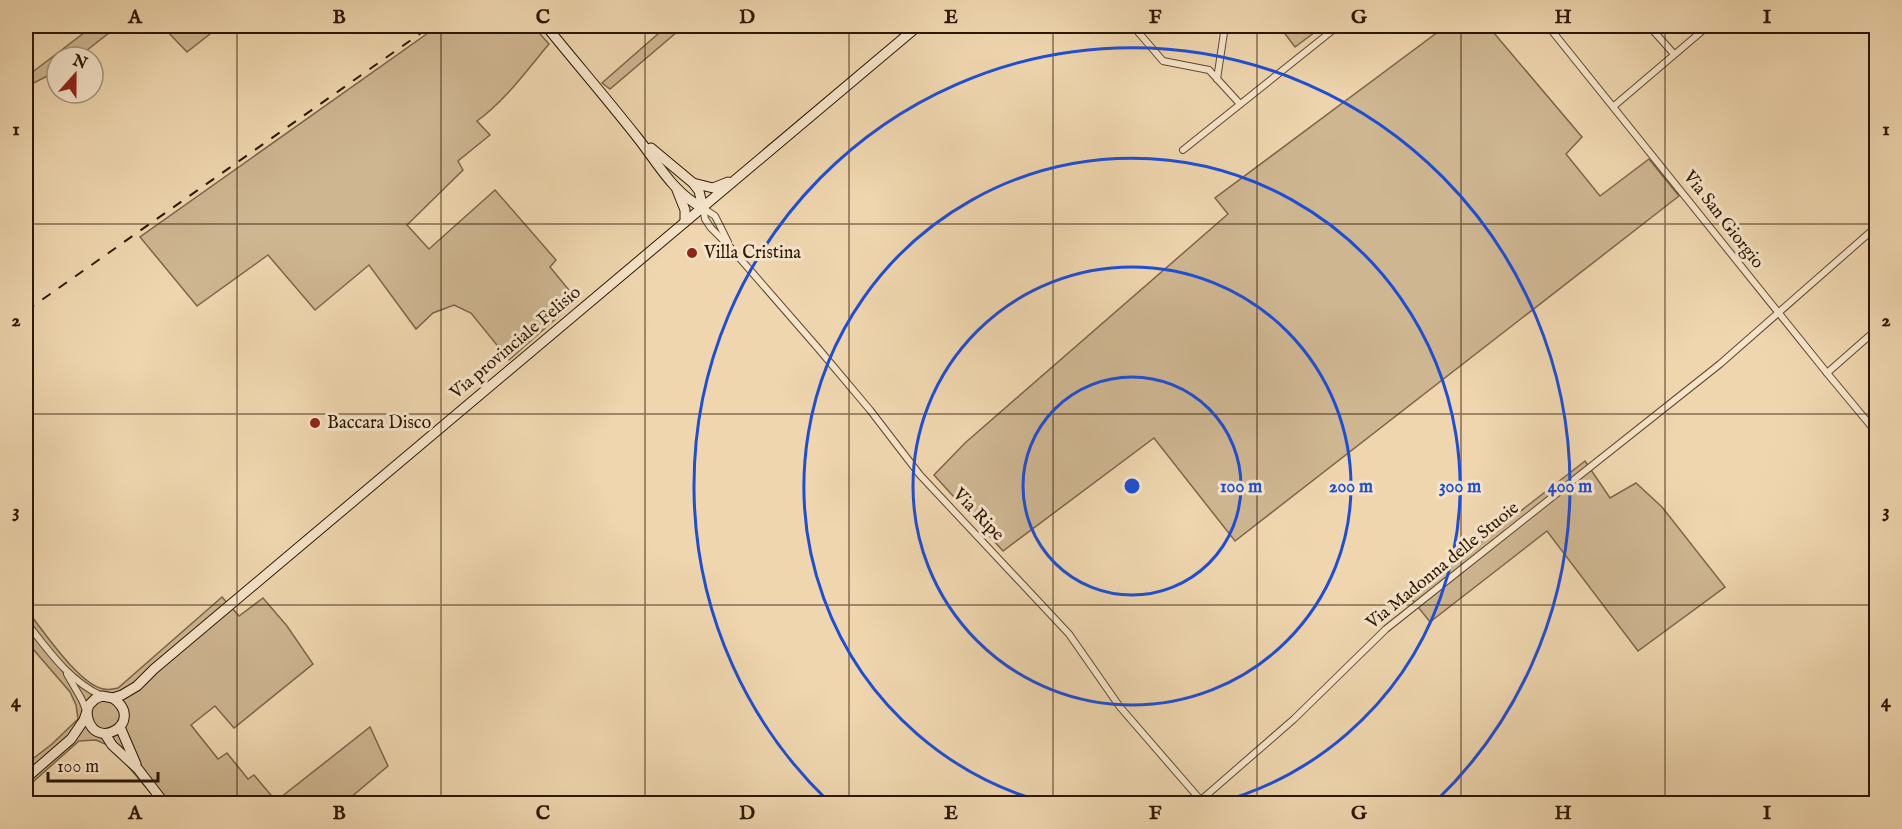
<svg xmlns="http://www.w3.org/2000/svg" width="1902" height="829" viewBox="0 0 1902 829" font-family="'IM FELL English',serif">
<rect width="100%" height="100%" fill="#efd6ae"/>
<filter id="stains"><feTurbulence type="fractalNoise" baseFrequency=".00333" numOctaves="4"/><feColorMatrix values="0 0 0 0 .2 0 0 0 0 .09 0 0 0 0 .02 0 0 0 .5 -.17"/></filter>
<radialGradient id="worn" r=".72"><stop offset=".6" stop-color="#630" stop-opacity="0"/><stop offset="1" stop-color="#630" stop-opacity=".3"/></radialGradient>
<g fill="#ceb691" stroke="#7d664a" stroke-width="1.5">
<polygon points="93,26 118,26 78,57 57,57 57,71 26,87 26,77"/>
<polygon points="162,26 220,26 187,52"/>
<path d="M438 26H533L549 44C527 70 505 101 477 121L490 135 458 161 463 170 407 225 429 249 495 190 556 260 550 267 577 300 509 360 471 313 454 305 433 313 416 329 369 265 315 310 268 255 197 306 140 237Z"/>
<polygon points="667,26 684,26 610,89 602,83"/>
<polygon points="1279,26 1323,26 1295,47"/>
<polygon points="1446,26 1488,26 1582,137 1566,154 1600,196 1649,159 1679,196 1235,541 1154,438 1003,551 934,475 965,443 1228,214 1215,198"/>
<polygon points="1585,461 1610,498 1636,483 1662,507 1725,587 1638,651 1547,531 1430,622 1410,597"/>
<path d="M222 597 239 616 263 598 287 626 313 664 234 728 215 706 191 725 218 759 227 753 248 779 254 775 276 801 370 727 388 766 344 803H159L112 747 96 740 79 741 26 788V764L52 744 78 719 76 705 70 692 26 641V609C42 629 79 685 104 689 108 690 114 689 118 688Z"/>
</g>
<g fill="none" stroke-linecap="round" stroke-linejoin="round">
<g stroke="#5d472d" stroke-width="8">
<g id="minor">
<polyline points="1133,26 1163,61 1209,70 1240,104"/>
<polyline points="1548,26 1827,373 1876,432"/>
<polyline points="1649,26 1674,54"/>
<polyline points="1139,33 1149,26"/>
<polyline points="1217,79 1225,26"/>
<polyline points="1614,106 1708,26"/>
<polyline points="1183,150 1338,26"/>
<polyline points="703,208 705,219 711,228 730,247 817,347 870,410 920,475 1069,634 1120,707 1204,804"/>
<polyline points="703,208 715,216 728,242"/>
<polyline points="1827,373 1876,330"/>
<path d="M26 622C48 650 69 681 102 696"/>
<polyline points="67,674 82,700 87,713"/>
<polyline points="1201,800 1294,719 1386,629 1720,364 1876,227"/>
</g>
</g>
<g stroke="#2c1702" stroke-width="11">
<g id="secondary">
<path d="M546 26C576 63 607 99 637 137 657 162 673 193 703 208"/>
<polyline points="651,148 693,183 699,191 703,208"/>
<polyline points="693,183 713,188 728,182"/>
<polyline points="677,190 685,210 685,222"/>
<path d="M87 713C91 755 148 723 113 698"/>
<polyline points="120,727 136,764"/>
<polyline points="105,734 112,745 138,769 165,804"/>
<polyline points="26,778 71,739 84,720 89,705 95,699 102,696 113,698 122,695 137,686 154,669 918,26"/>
</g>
</g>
<use href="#minor" stroke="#f5e4ca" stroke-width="6"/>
<use href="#secondary" stroke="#f5e4ca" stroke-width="9"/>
<polyline stroke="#2c1702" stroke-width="2" stroke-dasharray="10 10" stroke-linecap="butt" points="26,311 431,26"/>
</g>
<path fill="none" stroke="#2c1702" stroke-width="1.5" stroke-opacity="0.55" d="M237 26V804M441 26V804M645 26V804M849 26V804M1053 26V804M1257 26V804M1461 26V804M1665 26V804M26 224H1876M26 414H1876M26 605H1876"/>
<g fill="none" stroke="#1d4ed8" stroke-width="3">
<circle cx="1132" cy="486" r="109"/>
<circle cx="1132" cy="486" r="219"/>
<path d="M1047 803A328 328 0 1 1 1217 803"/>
<path d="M828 801A438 438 0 1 1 1436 801"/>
</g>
<g fill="#8f2418" stroke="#f5e4ca" stroke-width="2">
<circle cx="692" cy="253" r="6"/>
<circle cx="315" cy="423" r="6"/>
</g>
<g text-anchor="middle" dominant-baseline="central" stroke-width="6" stroke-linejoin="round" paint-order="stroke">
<g font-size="18" fill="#2c1702" stroke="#f5e4ca">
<text transform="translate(1723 220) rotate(52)">Via San Giorgio</text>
<text transform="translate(516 343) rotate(-40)">Via provinciale Felisio</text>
<text transform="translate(978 515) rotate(46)">Via Ripe</text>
<text transform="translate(1443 566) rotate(-39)">Via Madonna delle Stuoie</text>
</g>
<g font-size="18" fill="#2c1702" stroke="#f5e4ca" text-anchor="start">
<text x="704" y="253">Villa Cristina</text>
<text x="327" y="423">Baccara Disco</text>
</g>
</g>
<circle cx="1132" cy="486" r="9" fill="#1d4ed8" stroke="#f5e4ca" stroke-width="3"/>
<g font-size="18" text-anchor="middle" font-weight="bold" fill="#1d4ed8" stroke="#f5e4ca" stroke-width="6" stroke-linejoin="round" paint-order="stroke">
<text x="1241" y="492">100 m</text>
<text x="1351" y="492">200 m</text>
<text x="1460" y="492">300 m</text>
<text x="1570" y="492">400 m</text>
</g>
<rect width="1902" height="829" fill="none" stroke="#efd6ae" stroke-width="66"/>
<g transform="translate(75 75) rotate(21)"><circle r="28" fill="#f5e4ca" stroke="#a5927a" stroke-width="1.5"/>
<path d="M0-4.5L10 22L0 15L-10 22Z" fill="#8f2418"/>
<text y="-9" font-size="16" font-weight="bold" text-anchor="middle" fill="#2c1702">N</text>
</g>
<path d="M48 772v9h110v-9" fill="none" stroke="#2c1702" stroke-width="3"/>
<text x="57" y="772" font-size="18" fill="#2c1702" stroke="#f5e4ca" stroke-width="4.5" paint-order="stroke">100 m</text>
<rect x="33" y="33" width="1836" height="763" fill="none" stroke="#2c1702" stroke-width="2"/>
<g font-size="20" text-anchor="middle" font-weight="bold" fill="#2c1702">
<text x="135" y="23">A</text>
<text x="339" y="23">B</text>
<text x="543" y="23">C</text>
<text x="747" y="23">D</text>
<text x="951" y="23">E</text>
<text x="1155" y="23">F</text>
<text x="1359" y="23">G</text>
<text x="1563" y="23">H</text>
<text x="1767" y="23">I</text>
<text x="16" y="135">1</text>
<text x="1886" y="135">1</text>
<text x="16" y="326">2</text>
<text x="1886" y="326">2</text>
<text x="16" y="517">3</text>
<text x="1886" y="517">3</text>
<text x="16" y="707">4</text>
<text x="1886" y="707">4</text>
<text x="135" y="819">A</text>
<text x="339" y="819">B</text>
<text x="543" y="819">C</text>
<text x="747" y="819">D</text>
<text x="951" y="819">E</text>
<text x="1155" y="819">F</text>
<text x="1359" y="819">G</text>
<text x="1563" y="819">H</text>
<text x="1767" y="819">I</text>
</g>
<rect width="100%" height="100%" filter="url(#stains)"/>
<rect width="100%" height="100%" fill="url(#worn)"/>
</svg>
